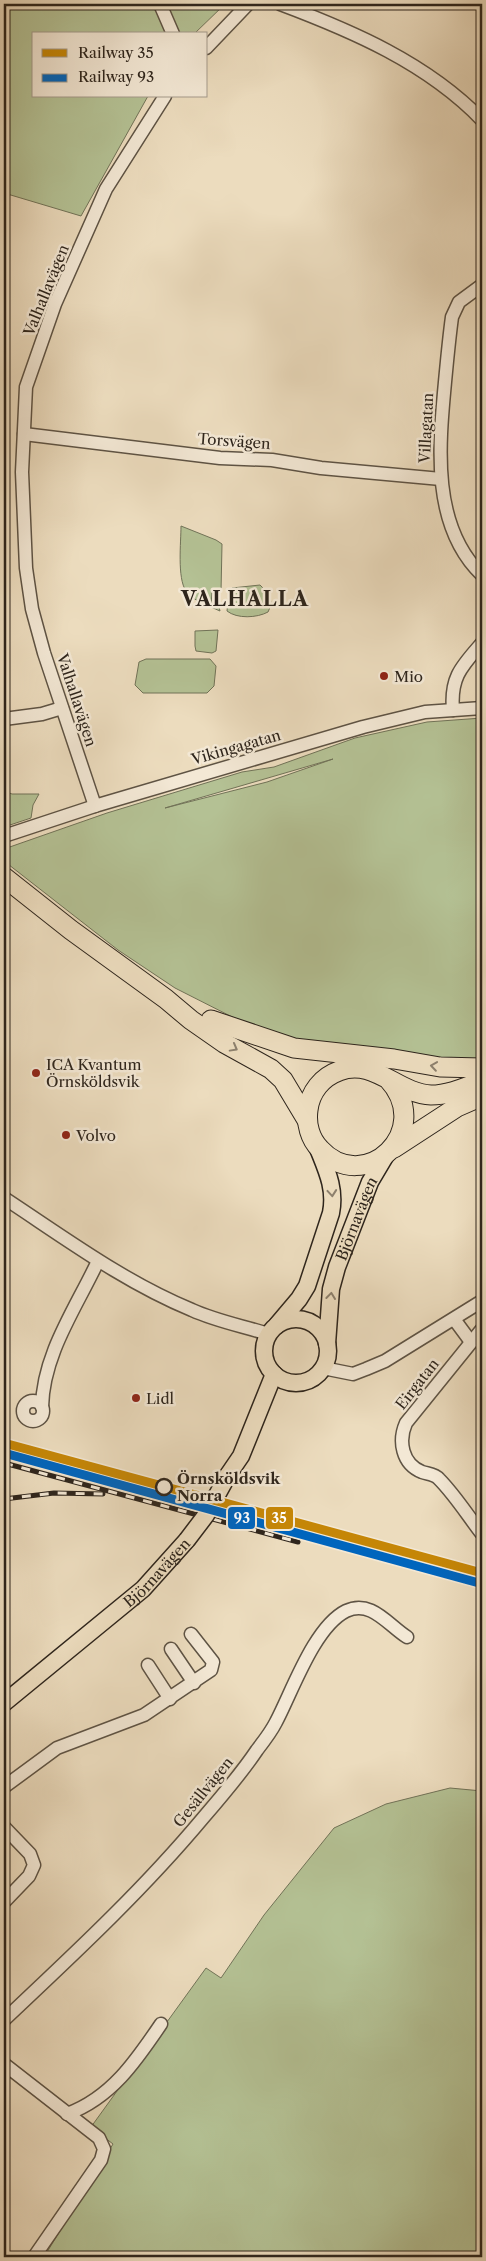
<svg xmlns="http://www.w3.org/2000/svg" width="486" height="2261" viewBox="0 0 486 2261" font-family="'Libre Caslon Text',serif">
<rect width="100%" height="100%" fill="#ecdcbe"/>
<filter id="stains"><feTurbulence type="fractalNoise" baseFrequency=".004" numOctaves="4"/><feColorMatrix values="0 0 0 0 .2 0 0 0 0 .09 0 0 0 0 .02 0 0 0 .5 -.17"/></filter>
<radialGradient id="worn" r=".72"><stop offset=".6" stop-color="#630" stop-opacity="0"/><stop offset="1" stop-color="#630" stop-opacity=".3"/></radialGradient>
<g fill="#b4c194" stroke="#717358" fill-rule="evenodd">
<polygon points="4,4 225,4 194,34 34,34 34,96 148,96 81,216 4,193"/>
<path d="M181 526 216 540 222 544 221 592H212L211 605 219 607 220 611C209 606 193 601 186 591 177 578 181 542 181 526Z"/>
<path d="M260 585 270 595 271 605 268 612C257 618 237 619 227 611L229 593 232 588Z"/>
<polygon points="218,630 216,651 212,653 196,651 195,646 195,631"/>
<polygon points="146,659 210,659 216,666 214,686 207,693 143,693 135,685 139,662"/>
<path d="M482 718V1062L358 1063 250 1026 175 988 118 950 4 861V849L107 813 242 772 274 767 355 738 427 722ZM333 759 267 782 165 808Z"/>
<polygon points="4,791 12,794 39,794 33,805 31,818 4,827"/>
<polygon points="450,1788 482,1791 482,2257 44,2257 113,2144 91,2127 206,1968 221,1978 264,1915 334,1828 386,1804"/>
</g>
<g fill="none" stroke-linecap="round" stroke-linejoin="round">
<g stroke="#5e5344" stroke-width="15">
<g id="minor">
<polyline points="160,4 173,34"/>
<path d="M280 4C352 31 427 63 482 120"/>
<polyline points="206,48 248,4"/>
<path d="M482 285 459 302 452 317C449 339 447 361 445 382 439 446 431 526 482 575"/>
<polyline points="24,434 220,458 272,460 321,468 441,479"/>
<path d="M453 710C450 677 462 666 482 643"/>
<polyline points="4,719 42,714 62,708"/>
<polyline points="95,806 44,653 32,609 26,568 22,472 26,387 55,304 106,189 165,96"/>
<polyline points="4,836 98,805 363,727 425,712 482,708"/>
<path d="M4 1198C65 1238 124 1282 192 1310 216 1321 243 1326 268 1334"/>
<polyline points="454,1319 471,1342"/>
<path d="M482 1329 406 1423C398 1441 402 1464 422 1472 428 1474 435 1474 439 1479 455 1495 468 1516 482 1534"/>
<polyline points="323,1368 353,1374 366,1369 385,1361 482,1301"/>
<circle cx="33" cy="1411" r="10"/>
<path d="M42 1407C43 1354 76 1308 98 1261"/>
<polyline points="171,1649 194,1683"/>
<polyline points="148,1665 170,1699"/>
<polyline points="4,1787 57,1748 144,1715 211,1670 213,1662 191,1634"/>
<polyline points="4,1827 30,1854 34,1865 29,1876 4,1902"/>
<path d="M4 2020C73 1955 142 1891 203 1818 222 1796 241 1774 257 1750 264 1741 271 1732 276 1722 292 1692 314 1627 346 1611 371 1599 388 1625 407 1637"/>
<polyline points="4,2064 99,2138 104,2149 101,2160 34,2257"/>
<path d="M67 2114C111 2098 136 2061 161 2024"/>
</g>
</g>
<g stroke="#2e251c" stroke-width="19">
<g id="major">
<circle cx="296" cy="1351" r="32"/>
<path d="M277 1325 299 1299 307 1286 331 1213C336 1188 326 1169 317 1146"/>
<path id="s1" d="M327 1344 331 1289 337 1267 370 1182 386 1155"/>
<polyline points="228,1475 241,1456 274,1374"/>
<path id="s2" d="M4 1703 143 1589 187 1540"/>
</g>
</g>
<g stroke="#2e251c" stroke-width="21">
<g id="highway">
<polyline points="4,877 71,930 166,999 191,1020 224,1043 271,1069 283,1080 307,1120"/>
<polyline points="211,1020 294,1048 394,1059 440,1067 482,1068"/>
<path d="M388 1079C436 1131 364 1197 320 1149 310 1139 306 1124 308 1110 310 1092 322 1077 339 1071 373 1057 398 1094 431 1095 449 1095 466 1087 482 1081"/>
<polyline points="394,1148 457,1107 482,1096"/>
</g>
</g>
<use href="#minor" stroke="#f3e8d5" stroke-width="12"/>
<use href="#major" stroke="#ecdcbe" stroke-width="16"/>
<use href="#highway" stroke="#ecdcbe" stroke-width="19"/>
<g stroke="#2e251c" stroke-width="5">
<g id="rail">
<polyline points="4,1463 298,1542"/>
<polyline points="4,1499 54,1493 103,1494"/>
</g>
</g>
<use href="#rail" stroke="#f3e8d5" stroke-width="3" stroke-dasharray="9" stroke-linecap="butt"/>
<g stroke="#2e251c" stroke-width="19" stroke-linecap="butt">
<polyline id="major-bridge" points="187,1540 206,1515 228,1475"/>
</g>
<use href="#major-bridge" stroke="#ecdcbe" stroke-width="16"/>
<g stroke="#f3e8d5" stroke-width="12">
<polyline id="rail-1" points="4,1443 482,1573"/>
</g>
<g stroke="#f3e8d5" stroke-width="12">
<polyline id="rail-2" points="4,1453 479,1583"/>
</g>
<use href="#rail-1" stroke="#c58607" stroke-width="9"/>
<use href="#rail-2" stroke="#0065bd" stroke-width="9"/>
</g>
<defs><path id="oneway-chevron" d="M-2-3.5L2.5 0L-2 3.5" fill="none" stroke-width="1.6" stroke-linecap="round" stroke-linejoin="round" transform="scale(1.25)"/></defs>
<g stroke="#8d806d">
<use href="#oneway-chevron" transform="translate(234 1048) rotate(29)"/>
<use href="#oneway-chevron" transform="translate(434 1066) rotate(-172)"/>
<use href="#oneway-chevron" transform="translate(332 1193) rotate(85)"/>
<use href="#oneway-chevron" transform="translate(331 1296) rotate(-83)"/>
</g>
<g fill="#8f2418" stroke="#f3e8d5" stroke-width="2">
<circle cx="384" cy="676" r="5"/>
<circle cx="36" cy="1073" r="5"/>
<circle cx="66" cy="1135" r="5"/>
<circle cx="136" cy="1398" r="5"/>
</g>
<circle fill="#f3e8d5" stroke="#2e251c" stroke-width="2.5" cx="164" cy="1487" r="8"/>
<g text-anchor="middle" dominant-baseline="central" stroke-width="5" stroke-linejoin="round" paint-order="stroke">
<g font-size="15" fill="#2e251c" stroke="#f3e8d5">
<text transform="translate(46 290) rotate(-68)">Valhallavägen</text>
<text transform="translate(426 428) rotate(-87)">Villagatan</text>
<text transform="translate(234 441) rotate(4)">Torsvägen</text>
<text transform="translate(77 700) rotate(72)">Valhallavägen</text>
<text transform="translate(236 747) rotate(-16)">Vikingagatan</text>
<text stroke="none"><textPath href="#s1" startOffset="130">Björnavägen</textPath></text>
<text transform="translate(417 1384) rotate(-52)">Eirgatan</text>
<text stroke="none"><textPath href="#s2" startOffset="201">Björnavägen</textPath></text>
<text transform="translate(203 1792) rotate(-51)">Gesällvägen</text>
</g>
<g font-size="15" fill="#2e251c" stroke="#f3e8d5" text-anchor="start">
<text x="394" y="676">Mio</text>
<text x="46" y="1064">ICA Kvantum<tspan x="46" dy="17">Örnsköldsvik</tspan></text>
<text x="76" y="1135">Volvo</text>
<text x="146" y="1398">Lidl</text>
</g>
<g font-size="15" font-weight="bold" fill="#2e251c" stroke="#f3e8d5" text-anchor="start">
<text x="177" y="1478">Örnsköldsvik<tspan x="177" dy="17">Norra</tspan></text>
</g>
<g font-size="20" font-weight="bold" letter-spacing="1" fill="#2e251c" stroke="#f3e8d5">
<text x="245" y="599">VALHALLA</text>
</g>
</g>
<g stroke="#f3e8d5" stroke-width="2">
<rect x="265" y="1506" width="29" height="24" rx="5" fill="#c58607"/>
<rect x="227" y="1506" width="29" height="24" rx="5" fill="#0065bd"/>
</g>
<g font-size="14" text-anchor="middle" font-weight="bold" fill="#fff">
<text x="279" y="1523">35</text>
<text x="242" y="1523">93</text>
</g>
<rect width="486" height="2261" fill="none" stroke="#ecdcbe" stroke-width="20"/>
<rect x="5" y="5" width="476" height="2251" fill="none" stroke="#2e251c" stroke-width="2.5"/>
<rect x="10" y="10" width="466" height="2241" fill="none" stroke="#2e251c"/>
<rect x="32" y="32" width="175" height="65" fill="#f3e8d5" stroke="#a49a8b"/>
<rect x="42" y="49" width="25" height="8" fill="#c58607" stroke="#a49a8b"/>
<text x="78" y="58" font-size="15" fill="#2e251c">Railway 35</text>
<rect x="42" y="74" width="25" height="8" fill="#0065bd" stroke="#a49a8b"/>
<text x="78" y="82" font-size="15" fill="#2e251c">Railway 93</text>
<rect width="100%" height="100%" filter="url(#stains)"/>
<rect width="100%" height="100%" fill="url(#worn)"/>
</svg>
